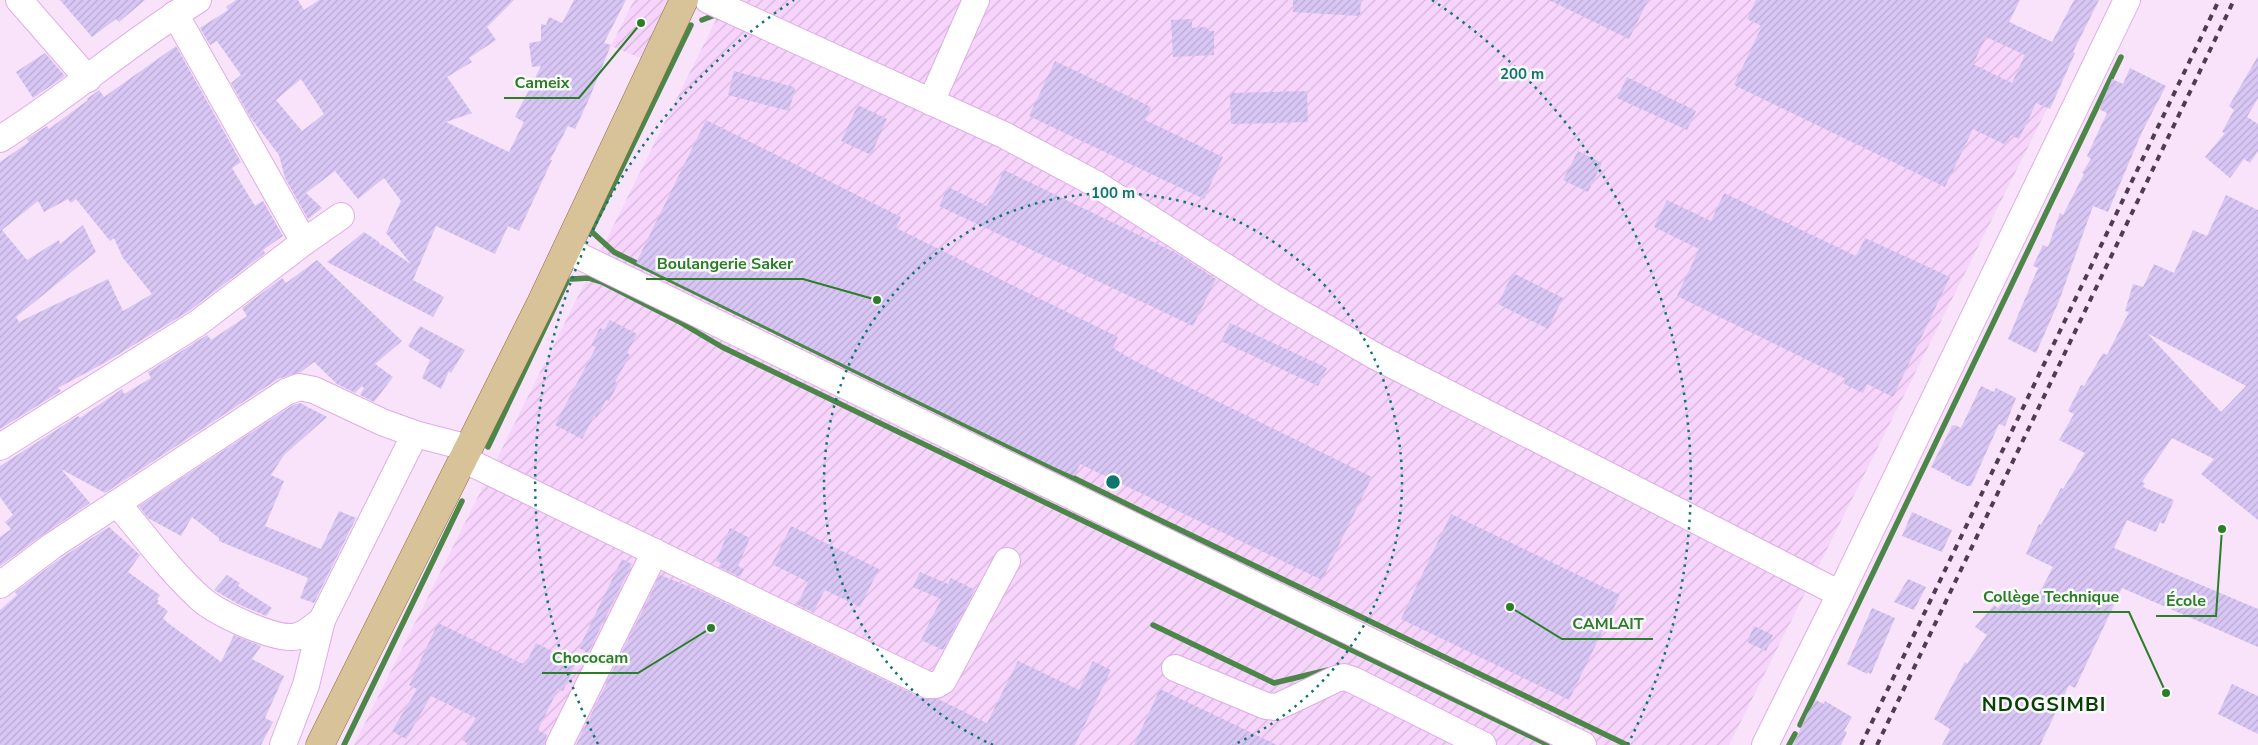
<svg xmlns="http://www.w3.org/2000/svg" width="2258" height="745" viewBox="0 0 2258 745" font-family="'Nunito Sans',sans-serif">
<defs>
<pattern id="industrial-furrows" width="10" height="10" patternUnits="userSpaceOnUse" patternTransform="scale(1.25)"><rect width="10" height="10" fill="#f7d4fc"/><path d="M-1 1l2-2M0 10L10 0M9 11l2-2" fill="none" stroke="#d4b6d9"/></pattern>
<pattern id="building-hatch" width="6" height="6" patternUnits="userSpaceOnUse" patternTransform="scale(1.25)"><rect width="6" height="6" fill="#d8c6f4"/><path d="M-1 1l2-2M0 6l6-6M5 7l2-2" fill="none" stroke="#baaad2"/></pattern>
</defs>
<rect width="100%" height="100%" fill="#f8e3fb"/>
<g fill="url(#industrial-furrows)">
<polygon points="634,0 670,0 643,59 611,46"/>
<polygon points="726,0 1964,0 2075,53 1729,745 354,745"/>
</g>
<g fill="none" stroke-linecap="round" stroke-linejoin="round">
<g stroke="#4c8749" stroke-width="5.5">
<polyline points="702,20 715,15 718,17"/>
<polyline points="691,25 591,231 614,252 1145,513 1627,745"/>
<polyline points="572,279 589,278 602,282 678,321 722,347 1547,744"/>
<polyline points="488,447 567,281"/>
<polyline points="1153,625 1274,683 1328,670"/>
<polyline points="1800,725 2121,57"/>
<polyline points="344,745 462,501"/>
<polyline points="1789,745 1795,734"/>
</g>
</g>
<g fill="url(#building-hatch)" fill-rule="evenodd">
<polygon points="60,0 145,0 119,22 116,19 92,37"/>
<path d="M236 0H298L304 10 319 0H514L487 27 496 40 469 58 472 62 447 77 472 113 446 122 509 152 524 122 515 117 541 66 532 67 529 43 541 41V24L546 25 549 17 562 23 574 0H626L604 43 611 45 589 99 575 129 568 126 550 160H552L519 231 508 226 495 254 436 226 413 280 444 297 433 317 327 262 364 232 379 242 380 246 381 244 411 264 386 233 401 201 384 178 358 199 335 171 306 193 322 208 308 219 285 178 279 155 250 117 231 83 241 75 217 41 210 45 200 28 228 10 226 7ZM301 79 324 114 302 131 276 100Z"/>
<polygon points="1293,0 1361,0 1360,16 1293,12"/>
<polygon points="1549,0 1648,0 1629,39"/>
<path d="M1756 0H2020L2009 22 2052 42 2074 0H2099L2073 52 2075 53 2050 109 2036 103 2019 139 2011 135 2006 145 1973 129 1945 187 1734 85 1762 26 1747 19ZM1986 37 2025 55 2012 83 1973 64Z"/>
<polygon points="1192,19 1192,28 1206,27 1209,31 1214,31 1214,55 1173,57 1171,20"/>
<path d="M176 46 241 162 232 168 255 206 263 201 283 236 263 250 265 253 189 311 106 362 58 388 61 391 0 429V162L29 142 27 139 47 126 49 129 88 100 87 99 99 90 104 97ZM68 199 71 203 76 199 110 241 114 238 123 258 152 294 123 311 108 279 19 322 16 317 96 252 83 225 60 244 59 240 27 260 2 230 38 201 44 212Z"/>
<polygon points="45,53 65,76 33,98 16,72"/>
<polygon points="2258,56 2258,98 2247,117 2258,124 2258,151 2250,163 2244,159 2230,178 2205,157 2225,133 2222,132 2234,110 2229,106"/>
<polygon points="1055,61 1151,107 1145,120 1223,157 1204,199 1029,116"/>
<polygon points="2130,68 2166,86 2142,132 2108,212 2093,206 2059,301 2036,353 2008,339 2038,268 2033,266 2043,245 2048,247 2060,213 2063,215 2084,174 2082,173 2091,159 2087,156 2107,113 2099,109 2112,79 2123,84"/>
<polygon points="734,71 794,87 795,89 789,111 728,95"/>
<polygon points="1627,77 1696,111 1687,130 1617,98"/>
<polygon points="1307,91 1308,122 1231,124 1230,93"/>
<polygon points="858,105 887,119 871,155 841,141"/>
<polygon points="706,120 901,217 896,228 1118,337 1113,348 1133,360 1372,477 1322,580 1080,464 1074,476 1054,467 636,263"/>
<polygon points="1578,151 1602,163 1588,192 1563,180"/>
<polygon points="1004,170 1176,253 1216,279 1193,326 939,206 948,187 987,206"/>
<polygon points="1724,193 1856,256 1865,238 1950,277 1893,397 1867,384 1863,393 1844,384 1846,379 1677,296 1699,249 1654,227 1667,200 1711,221"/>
<path d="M2226 195 2258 210V520L2201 474 2214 459 2172 438 2142 482 2145 483 2143 487 2174 500 2164 524 2160 522 2156 532 2127 520 2114 548 2258 609V647L2122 588 2075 688 2069 685 2040 745H1942L1950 729 1934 719 1965 662 1967 664 1987 635 1975 627 1994 605 1998 608 2014 588 2034 603 2053 567 2026 554 2039 524 2041 525 2061 488 2063 489 2085 453 2059 440 2074 414 2068 411 2081 385 2084 386 2103 353 2107 355 2129 312 2125 311 2133 284 2143 287 2154 264 2174 273 2193 230 2207 236ZM2147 333 2246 386 2221 412Z"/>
<polygon points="317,260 402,341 375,364 393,377 374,402 360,395 364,388 362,386 355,393 337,384 314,362 301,372 278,379 105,493 61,469 90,503 44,534 0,566 0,537 11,529 5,522 13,515 0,497 0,466 78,416 80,418 122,389 124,394 151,378 148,372 207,335 211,340 247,316 242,308 282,278 286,283"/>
<polygon points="1513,273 1563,298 1548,329 1498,304"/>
<polygon points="610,320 637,334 627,353 630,355 615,382 618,384 609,401 606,400 597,417 594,416 582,439 555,425 596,347 591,345 600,328 604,330"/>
<polygon points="1230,323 1327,368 1318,386 1221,341"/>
<polygon points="420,326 465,350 451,373 449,371 441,389 422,378 430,360 408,346"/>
<polygon points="1981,386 1994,392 1996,388 2016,398 2005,426 1999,424 1971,486 1967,486 1951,479 1951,477 1931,467 1952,426 1955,425 1961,428"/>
<polygon points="300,403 327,417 284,455 271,475 284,481 265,526 321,549 339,511 356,518 314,603 300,598 308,578 219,541 219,538 192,517 181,536 148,518 139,506 293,405"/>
<polygon points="1912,512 1952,530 1942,552 1902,536"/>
<polygon points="1451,514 1620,595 1569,700 1401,619"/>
<polygon points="791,526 879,569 860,607 825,590 813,612 797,605 808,582 772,564"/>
<polygon points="109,527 140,555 128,572 160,595 157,600 159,601 157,603 168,611 163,618 168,623 221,662 234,635 261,646 252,659 284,676 265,718 273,722 261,745 0,745 0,610 17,595 15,592 61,558"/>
<polygon points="730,528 750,538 738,566 744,569 740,577 719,567 721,563 716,561"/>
<polygon points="622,559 632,564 588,653 579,648"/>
<polygon points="920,572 948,584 951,578 975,590 943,650 921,640 941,599 913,587"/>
<polygon points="227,575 240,583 238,586 272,608 266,616 238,604 214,590"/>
<polygon points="660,575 705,593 921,698 938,699 987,723 1018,661 1079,690 1093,661 1111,670 1075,745 576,745"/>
<polygon points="1908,579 1926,587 1914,610 1894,602"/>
<polygon points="1872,608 1895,618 1871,674 1868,672 1867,674 1847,664"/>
<polygon points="438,623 525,665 536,643 576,663 563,691 558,689 538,730 547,735 544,745 470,745 462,740 476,718 431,696 406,739 392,731 417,689 409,685"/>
<polygon points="1754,626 1773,635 1766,651 1747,642"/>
<polygon points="2232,684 2258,696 2258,734 2218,714"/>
<polygon points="1160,689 1277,745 1134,745"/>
<polygon points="1816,700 1824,704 1825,701 1852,717 1844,731 1847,732 1841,745 1793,745 1807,714"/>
</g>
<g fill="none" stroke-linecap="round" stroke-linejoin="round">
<g stroke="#e0ace7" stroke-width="28">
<g id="minor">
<polyline points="19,0 88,79"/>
<polyline points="708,0 1004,135 1096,184 1274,298 1375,356 1840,594"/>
<polyline points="175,14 304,242"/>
<polyline points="931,102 976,0"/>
<path d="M0 139C69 96 129 42 198 0"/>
<polyline points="567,250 1583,745"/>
<polyline points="0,447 198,323 304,242 341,216"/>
<polyline points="463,459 928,685 936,685 943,681 1007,561"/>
<path d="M117 503C144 535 170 571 201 599 217 613 270 638 292 637 304 637 313 627 322 620L415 434"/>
<polyline points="0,585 52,546 286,392 299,387 314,390 382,422 415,434 469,448"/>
<polyline points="1175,668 1266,706 1277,707 1336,679 1344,677 1353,680 1483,745"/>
<polyline points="283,745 306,685 322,620"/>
<polyline points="559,745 655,552"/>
<polyline points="1765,745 1840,594 2127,0"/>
</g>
</g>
<g stroke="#8d6e47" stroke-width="29">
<polyline id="major" points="320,745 541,303 684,0"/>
</g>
<use href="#minor" stroke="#fff" stroke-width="26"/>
<use href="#major" stroke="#d8c297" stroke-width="28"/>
<g stroke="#4f3b52" stroke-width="4" stroke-dasharray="6 6" stroke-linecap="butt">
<polyline points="1861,745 2219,0"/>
<polyline points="1877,745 2234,0"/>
</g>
</g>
<g fill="none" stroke="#0f766e" stroke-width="2.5" stroke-dasharray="2.5 5">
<path d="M993 745A289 289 0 1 1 1233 745"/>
<path d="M598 744A578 578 0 0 1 794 0M1432 0A578 578 0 0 1 1628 744"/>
</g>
<g text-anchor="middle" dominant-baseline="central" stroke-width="5" stroke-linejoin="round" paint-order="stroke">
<g font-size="20" font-weight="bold" letter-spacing="1" fill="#093f07" stroke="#f8f8f8">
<text x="2044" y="704">NDOGSIMBI</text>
</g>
</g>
<circle cx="1113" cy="482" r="8" fill="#0f766e" stroke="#f8f8f8" stroke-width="2.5"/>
<g font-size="15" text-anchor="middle" font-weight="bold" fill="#0f766e" stroke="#f8f8f8" stroke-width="5" stroke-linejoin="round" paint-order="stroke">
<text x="1522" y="79">200 m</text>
<text x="1113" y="198">100 m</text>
</g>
<path fill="none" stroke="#2c7d28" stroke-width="2" d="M641 23L579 98H504M877 300L803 279H646M2166 693L2129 612H1973M2222 529L2216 616H2156M1510 607L1562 639H1653M711 628L638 673H542"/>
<g fill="#2c7d28" stroke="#f8f8f8" stroke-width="2">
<circle cx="641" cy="23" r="5"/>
<circle cx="877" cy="300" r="5"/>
<circle cx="2166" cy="693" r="5"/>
<circle cx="2222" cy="529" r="5"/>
<circle cx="1510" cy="607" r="5"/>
<circle cx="711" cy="628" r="5"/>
</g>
<g font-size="16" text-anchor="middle" font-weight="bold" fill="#2c7d28" stroke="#f8f8f8" stroke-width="5" stroke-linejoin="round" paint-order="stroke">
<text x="542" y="88">Cameix</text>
<text x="725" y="269">Boulangerie Saker</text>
<text x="2051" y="602">Collège Technique</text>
<text x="2186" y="606">École</text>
<text x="1608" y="629">CAMLAIT</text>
<text x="590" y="663">Chococam</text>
</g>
</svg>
